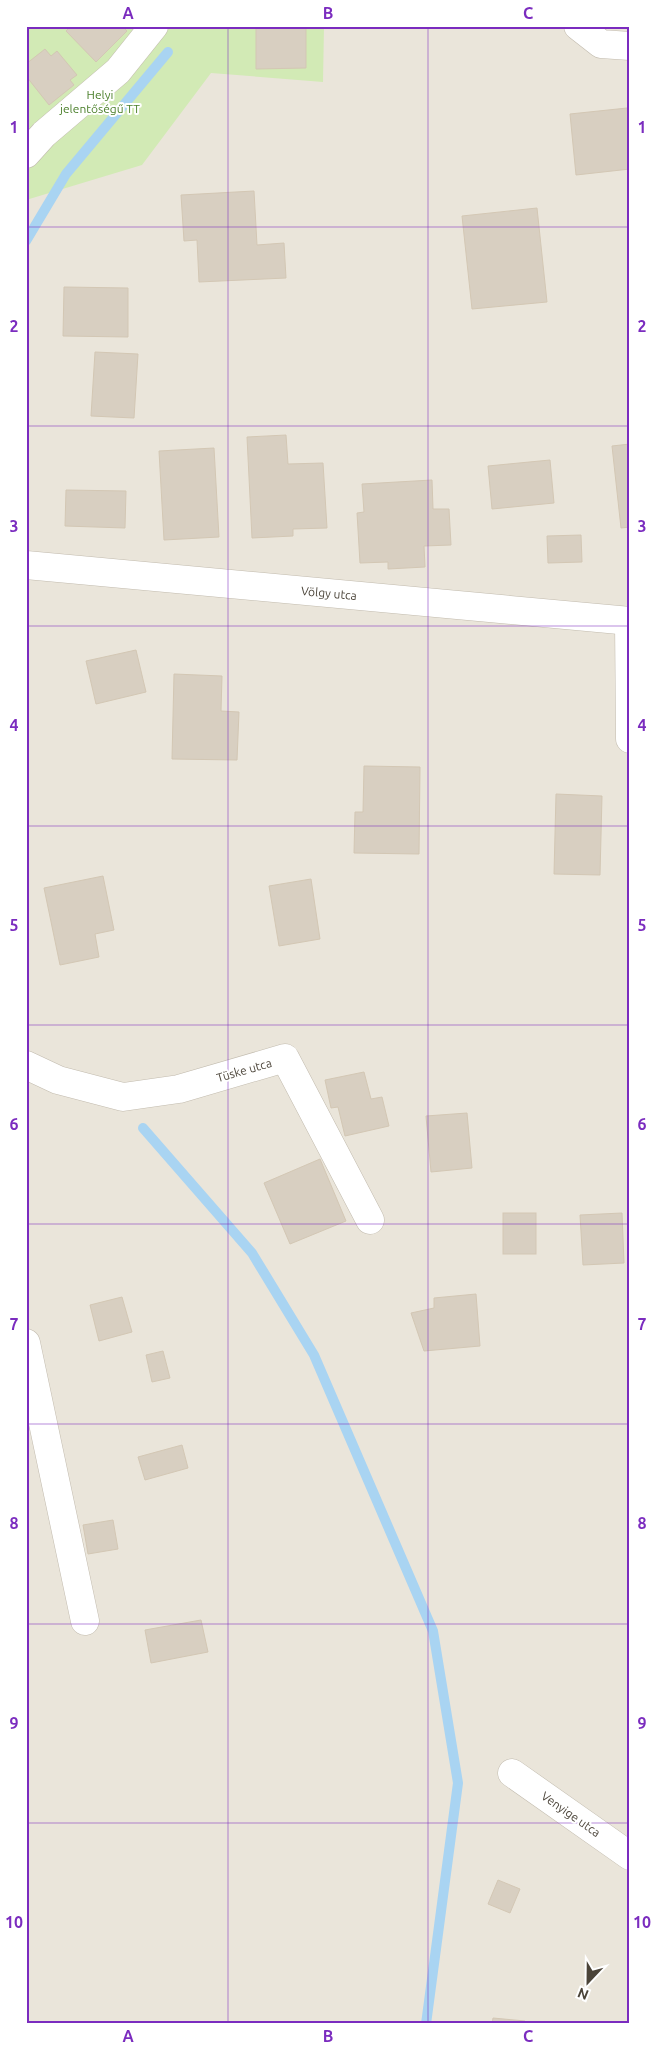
<svg xmlns="http://www.w3.org/2000/svg" width="656" height="2050" viewBox="0 0 656 2050" font-family="Ubuntu,sans-serif">
<rect width="100%" height="100%" fill="#f6f3ec"/>
<rect fill="#eae5da" x="26" y="26" width="604" height="1998"/>
<polygon fill="#d2eab5" points="28,26 324,26 323,82 211,73 142,165 26,200 26,28"/>
<g fill="none" stroke-linecap="round" stroke-linejoin="round">
<g stroke="#a9d4f2" stroke-width="10">
<polyline points="26,241 66,174 168,52"/>
<polyline points="143,1128 252,1253 314,1355 433,1631 458,1783 426,2024"/>
</g>
</g>
<g fill="#d8cfc1" stroke="#d3c7b4">
<polygon points="71,26 122,26 127,31 96,62 66,31"/>
<polygon points="256,26 306,26 306,68 256,69"/>
<polygon points="45,49 51,56 57,51 77,75 70,80 74,85 49,105 26,76 26,64"/>
<polygon points="627,108 630,134 630,169 576,175 570,114"/>
<polygon points="254,191 257,245 284,243 286,278 199,282 197,240 184,241 181,195"/>
<polygon points="537,208 547,302 472,309 462,216"/>
<polygon points="64,287 128,288 128,337 63,336"/>
<polygon points="95,352 138,354 134,418 91,416"/>
<polygon points="286,435 288,464 323,463 327,528 293,529 293,536 252,538 247,437"/>
<polygon points="630,444 630,527 621,528 612,446"/>
<polygon points="214,448 219,537 164,540 159,451"/>
<polygon points="550,460 554,503 492,509 488,466"/>
<polygon points="432,480 433,509 449,509 451,545 424,546 425,567 388,569 388,562 360,563 357,513 364,512 362,484"/>
<polygon points="66,490 126,491 125,528 65,526"/>
<polygon points="581,535 582,562 548,563 547,536"/>
<polygon points="136,650 146,692 96,704 86,661"/>
<polygon points="174,674 222,676 221,711 239,712 237,760 172,759"/>
<polygon points="364,766 420,767 419,854 354,853 355,812 363,812"/>
<polygon points="556,794 602,796 600,875 554,874"/>
<polygon points="103,876 114,930 95,934 99,957 60,965 44,888"/>
<polygon points="311,879 320,939 279,946 269,886"/>
<polygon points="364,1072 371,1099 382,1097 389,1126 345,1136 338,1107 331,1108 325,1080"/>
<polygon points="467,1113 472,1168 431,1172 426,1116"/>
<polygon points="320,1159 346,1221 290,1244 264,1183"/>
<rect x="503" y="1213" width="33" height="41"/>
<polygon points="622,1213 624,1263 583,1265 580,1215"/>
<polygon points="476,1294 480,1346 424,1351 411,1313 434,1308 434,1298"/>
<polygon points="122,1297 132,1332 99,1341 90,1305"/>
<polygon points="163,1351 170,1378 152,1382 146,1355"/>
<polygon points="182,1445 188,1468 145,1480 138,1457"/>
<polygon points="113,1520 118,1549 88,1554 83,1525"/>
<polygon points="201,1620 208,1652 151,1663 145,1630"/>
<polygon points="498,1880 520,1889 510,1913 488,1904"/>
<polygon points="493,2018 525,2021 524,2024 492,2024"/>
</g>
<g fill="none" stroke-linecap="round" stroke-linejoin="round">
<g stroke="#c2bbae" stroke-width="29">
<g id="minor">
<polyline points="578,26 601,44 630,46"/>
<polyline points="26,154 44,134 118,71 154,26"/>
<polyline points="26,565 630,621"/>
<polyline points="629,621 630,739"/>
<polyline points="26,1065 58,1080 123,1097 179,1089 285,1058 370,1220"/>
<polyline points="26,1343 85,1621"/>
<polyline points="512,1773 630,1856"/>
</g>
</g>
<use href="#minor" stroke="#fff" stroke-width="28"/>
</g>
<path fill="none" stroke="#7b2cbf" stroke-width="1" stroke-opacity="0.55" d="M228 26V2024M428 26V2024M26 227H630M26 426H630M26 626H630M26 826H630M26 1025H630M26 1224H630M26 1424H630M26 1624H630M26 1823H630"/>
<g text-anchor="middle" dominant-baseline="central" stroke-width="4" stroke-linejoin="round" paint-order="stroke">
<g font-size="12" fill="#4a7f2a" stroke="#fff">
<text x="100" y="94">Helyi<tspan x="100" dy="14">jelentőségű TT</tspan></text>
</g>
<g font-size="12" fill="#4b4439" stroke="#fff">
<text transform="translate(329 593) rotate(5)">Völgy utca</text>
<text transform="translate(244 1070) rotate(-16)">Tüske utca</text>
<text transform="translate(571 1814) rotate(35)">Venyige utca</text>
</g>
</g>
<rect width="656" height="2050" fill="none" stroke="#ffffff" stroke-width="55"/>
<g transform="translate(588 1982) rotate(202)" stroke="#ffffff" stroke-width="4" paint-order="stroke">
<path d="M0-4L9 19L0 12L-9 19Z" fill="#4b4439"/>
<text y="-8" font-size="14" font-weight="bold" text-anchor="middle" fill="#4b4439">N</text>
</g>
<rect x="28" y="28" width="600" height="1994" fill="none" stroke="#7b2cbf" stroke-width="2"/>
<g font-size="16" text-anchor="middle" font-weight="bold" fill="#7b2cbf">
<text x="128" y="19">A</text>
<text x="328" y="19">B</text>
<text x="528" y="19">C</text>
<text x="14" y="133">1</text>
<text x="642" y="133">1</text>
<text x="14" y="332">2</text>
<text x="642" y="332">2</text>
<text x="14" y="532">3</text>
<text x="642" y="532">3</text>
<text x="14" y="731">4</text>
<text x="642" y="731">4</text>
<text x="14" y="931">5</text>
<text x="642" y="931">5</text>
<text x="14" y="1130">6</text>
<text x="642" y="1130">6</text>
<text x="14" y="1330">7</text>
<text x="642" y="1330">7</text>
<text x="14" y="1529">8</text>
<text x="642" y="1529">8</text>
<text x="14" y="1729">9</text>
<text x="642" y="1729">9</text>
<text x="14" y="1928">10</text>
<text x="642" y="1928">10</text>
<text x="128" y="2042">A</text>
<text x="328" y="2042">B</text>
<text x="528" y="2042">C</text>
</g>
</svg>
